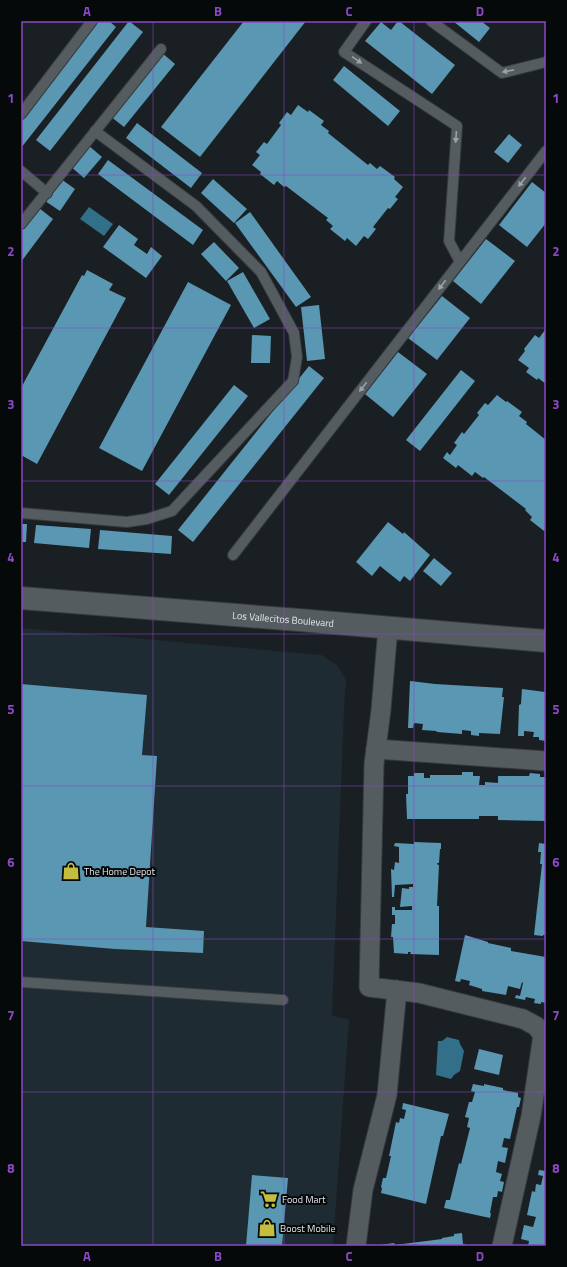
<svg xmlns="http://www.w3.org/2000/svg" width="567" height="1267" viewBox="0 0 567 1267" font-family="'Titillium Web',sans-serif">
<rect width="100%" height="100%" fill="#191f23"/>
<polygon fill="#1e2b32" points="21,628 322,655 338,666 346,680 344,709 332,1016 349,1019 333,1246 21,1246"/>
<g fill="#32708a">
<polygon points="89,207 113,224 104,236 80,219"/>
<polygon points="447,1037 459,1040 460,1044 464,1051 460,1071 454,1075 451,1079 436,1075 438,1041 442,1041"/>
</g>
<g fill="#5a97b3">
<polygon points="98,21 109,21 116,27 21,148 21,119"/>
<polygon points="129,21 143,32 50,151 36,140"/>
<polygon points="244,21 306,21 200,157 161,127"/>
<polygon points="398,21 399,21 455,65 432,94 365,41 381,22 391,30"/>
<polygon points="453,21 481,21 490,28 479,42"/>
<polygon points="161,52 175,64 124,127 110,116"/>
<polygon points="344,66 400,111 388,126 333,80"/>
<polygon points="298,105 308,112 309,110 324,121 321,125 329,131 328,133 368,165 370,163 377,169 380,166 395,177 394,179 403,187 395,197 398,199 390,209 388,208 373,227 376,229 368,239 364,236 356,246 347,238 345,241 330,229 333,226 326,220 328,218 286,186 284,187 277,181 274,185 260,174 261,172 252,165 260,155 256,152 264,142 267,144 281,125 279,123 287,112 291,115"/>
<polygon points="137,123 202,173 191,188 126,138"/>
<polygon points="509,134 522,145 508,163 494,152"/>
<polygon points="88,145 102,157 84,178 70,166"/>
<polygon points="108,160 203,230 193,245 98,174"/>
<polygon points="61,179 75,189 60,211 45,201"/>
<polygon points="213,179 247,209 234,223 201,193"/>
<polygon points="532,182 546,193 546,223 527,247 499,225"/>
<polygon points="39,208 53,219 21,262 21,231"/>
<polygon points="250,212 311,297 296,307 235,223"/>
<polygon points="119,225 138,239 134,245 147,254 151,247 162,256 146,278 103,247"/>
<polygon points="486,239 515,261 481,304 453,281"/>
<polygon points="214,242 239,268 226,281 201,254"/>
<polygon points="87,270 113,284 109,290 126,298 37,464 21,455 21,388 82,275 84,276"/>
<polygon points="243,272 270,319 254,328 227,281"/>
<polygon points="188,282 231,305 142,471 99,448"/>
<polygon points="442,296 470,318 437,360 408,338"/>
<polygon points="319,305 325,359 307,361 301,307"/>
<polygon points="545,330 546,331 546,384 538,378 537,380 526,372 529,368 518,360 525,351 524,349 535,335 539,338"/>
<polygon points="252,335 271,336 270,363 251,363"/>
<polygon points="398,352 427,374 393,417 365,394"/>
<polygon points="309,366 324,378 193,542 178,530"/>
<polygon points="461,370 475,381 420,451 406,440"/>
<polygon points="234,385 248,396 169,495 155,484"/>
<polygon points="497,395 506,402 507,401 522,412 519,416 527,422 526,424 546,440 546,530 545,529 544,531 530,520 532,517 525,510 526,509 484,477 483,478 475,472 472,476 458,465 456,468 443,458 447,452 450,455 457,445 454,443 462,432 464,434 479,415 477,413 485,403 488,405"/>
<polygon points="388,522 403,534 404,532 430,555 410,581 404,576 400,582 380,566 372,576 356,562"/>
<polygon points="21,524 27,524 26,542 21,542"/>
<polygon points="36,525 91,529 89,548 34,543"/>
<polygon points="100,530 172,536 171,554 98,549"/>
<polygon points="434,558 452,573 441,586 423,571"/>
<polygon points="410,681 435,684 503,688 502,697 504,697 500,734 479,733 479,736 471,735 471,731 462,730 462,734 437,732 436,731 422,730 423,724 414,723 413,728 408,728"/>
<polygon points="21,684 147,695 142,755 157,756 146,927 204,931 203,953 115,949 21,941"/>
<polygon points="522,689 545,692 546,693 546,741 539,740 539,737 533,737 534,732 524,731 524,736 518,736 519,705 521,704"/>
<polygon points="462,772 473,772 473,776 480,776 479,785 485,785 485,782 498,783 498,776 529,776 530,773 540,774 540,777 546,777 546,821 498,820 498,816 479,816 479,819 407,819 406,794 408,794 408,776 414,776 414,773 424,773 424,778 430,778 430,775 462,775"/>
<polygon points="414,842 441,843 441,849 440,849 439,863 437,863 438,865 439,865 437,906 439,906 439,955 410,954 411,952 408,952 408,954 394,953 393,937 391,937 392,924 395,924 395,915 392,915 392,907 395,907 395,910 412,910 412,906 400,907 402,888 409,889 409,887 413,887 413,884 395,885 394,897 392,897 391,869 394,870 395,862 399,863 399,847 394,846 395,843 414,844"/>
<polygon points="539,843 546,844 546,935 543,935 543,936 534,935 542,864 540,864 541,852 538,852"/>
<polygon points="465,935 488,942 488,943 511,948 511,951 546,957 546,1003 541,1002 541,1004 534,1003 535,999 526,997 525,1000 515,998 516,995 520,996 523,983 522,982 520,989 508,986 506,995 482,991 482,989 469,985 470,981 461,979 460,982 455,981"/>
<polygon points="479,1049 503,1055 499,1075 474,1069"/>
<polygon points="473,1084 484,1086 484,1084 503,1088 503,1090 518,1093 518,1097 521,1098 519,1107 517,1107 510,1139 504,1138 502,1147 508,1148 505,1163 498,1161 496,1172 502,1174 500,1181 504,1182 502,1192 498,1191 497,1197 493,1197 490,1213 491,1213 490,1218 444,1208 446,1200 450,1200 459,1163 461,1164 470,1128 467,1127 469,1118 465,1117 469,1102 472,1102 475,1092 471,1091"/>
<polygon points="403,1103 449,1114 443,1136 441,1136 426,1204 381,1193 382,1188 381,1187 383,1178 386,1178 391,1156 389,1156 396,1122 399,1123 400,1118 404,1119 406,1110 402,1109"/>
<polygon points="539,1170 546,1171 546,1246 528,1246 529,1241 521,1239 524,1225 533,1227 536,1217 527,1215 532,1191 535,1192 536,1184 541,1185 543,1176 538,1175"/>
<polygon points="252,1175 288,1178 282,1246 246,1246"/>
<polygon points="462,1233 463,1244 465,1244 465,1246 380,1246 380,1245 394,1243 395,1245 442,1239 442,1238 454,1236 454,1234"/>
</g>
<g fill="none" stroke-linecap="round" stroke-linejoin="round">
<g stroke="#363a3d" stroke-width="12">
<g id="lane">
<polyline points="366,21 344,52 457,126 449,241 460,262"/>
<polyline points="431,21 502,73 546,62"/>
<polyline points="21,114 92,21"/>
<polyline points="21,171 47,193"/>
<polyline points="21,224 161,49"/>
<polyline points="21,513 127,522 147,519 172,511 293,381 297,357 294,333 261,272 196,206 95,131"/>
<polyline points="233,555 546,151"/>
<polyline points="21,982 283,1000"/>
</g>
</g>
<g stroke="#363a3d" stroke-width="21">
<g id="street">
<polyline points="388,627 381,710 374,764 369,987 419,993 523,1019 536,1026 543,1035 531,1116 502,1246"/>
<polyline points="376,749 546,761"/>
<polyline points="356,1246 363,1190 387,1095 397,990"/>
</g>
</g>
<g stroke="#363a3d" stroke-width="24">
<g id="secondary">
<path id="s1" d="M21 598 299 620 546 641"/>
</g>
</g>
<use href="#lane" stroke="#545c60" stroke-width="10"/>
<use href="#street" stroke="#545c60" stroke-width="19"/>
<use href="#secondary" stroke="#545c60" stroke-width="22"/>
</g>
<defs><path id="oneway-solid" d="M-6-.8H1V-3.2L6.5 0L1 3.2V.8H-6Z"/></defs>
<g fill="#9ca2a5">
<use href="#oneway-solid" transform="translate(357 60) rotate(34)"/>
<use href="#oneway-solid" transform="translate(508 71) rotate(169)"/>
<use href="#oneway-solid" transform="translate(456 137) rotate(94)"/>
<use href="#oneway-solid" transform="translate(522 182) rotate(128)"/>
<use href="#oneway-solid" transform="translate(442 285) rotate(128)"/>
<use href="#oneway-solid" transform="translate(363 387) rotate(128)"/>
</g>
<path fill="none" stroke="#8b48c5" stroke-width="1" stroke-opacity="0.55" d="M153 21V1246M284 21V1246M414 21V1246M21 175H546M21 328H546M21 481H546M21 634H546M21 786H546M21 939H546M21 1092H546"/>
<defs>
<g id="shop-bare" transform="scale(1.38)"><path d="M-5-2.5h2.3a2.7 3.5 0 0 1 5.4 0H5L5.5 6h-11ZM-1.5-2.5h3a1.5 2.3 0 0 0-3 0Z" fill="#c4bd3e" stroke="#06090a" stroke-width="2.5" paint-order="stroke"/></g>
<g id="supermarket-bare" transform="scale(1.38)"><path d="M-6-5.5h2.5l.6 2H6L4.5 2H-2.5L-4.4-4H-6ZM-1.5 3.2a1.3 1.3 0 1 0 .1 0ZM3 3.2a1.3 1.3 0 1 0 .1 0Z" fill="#c4bd3e" stroke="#06090a" stroke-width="2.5" paint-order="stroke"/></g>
</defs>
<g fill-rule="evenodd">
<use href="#shop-bare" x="71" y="871"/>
<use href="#supermarket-bare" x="269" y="1199"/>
<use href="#shop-bare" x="267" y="1228"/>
</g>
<g text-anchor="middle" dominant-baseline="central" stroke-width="4" stroke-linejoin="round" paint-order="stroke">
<g font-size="10" fill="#e3e7ea" stroke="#06090a">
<text stroke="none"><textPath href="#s1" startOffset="263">Los Vallecitos Boulevard</textPath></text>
</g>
<g font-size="10" fill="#e3e7ea" stroke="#06090a" text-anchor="start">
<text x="84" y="871">The Home Depot</text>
<text x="282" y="1199">Food Mart</text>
<text x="280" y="1228">Boost Mobile</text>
</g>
</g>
<rect width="567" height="1267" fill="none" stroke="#06090a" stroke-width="44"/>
<rect x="22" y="22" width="523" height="1223" fill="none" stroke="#8b48c5" stroke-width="1.5"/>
<g font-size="13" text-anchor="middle" font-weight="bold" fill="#8b48c5">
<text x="87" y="16">A</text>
<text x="218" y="16">B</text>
<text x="349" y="16">C</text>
<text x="480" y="16">D</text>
<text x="11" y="103">1</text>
<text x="556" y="103">1</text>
<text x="11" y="256">2</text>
<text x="556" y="256">2</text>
<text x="11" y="409">3</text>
<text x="556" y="409">3</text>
<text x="11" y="562">4</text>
<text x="556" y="562">4</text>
<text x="11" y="714">5</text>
<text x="556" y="714">5</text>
<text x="11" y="867">6</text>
<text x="556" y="867">6</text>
<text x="11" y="1020">7</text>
<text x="556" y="1020">7</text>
<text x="11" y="1173">8</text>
<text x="556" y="1173">8</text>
<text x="87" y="1261">A</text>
<text x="218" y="1261">B</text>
<text x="349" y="1261">C</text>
<text x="480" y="1261">D</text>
</g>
</svg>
